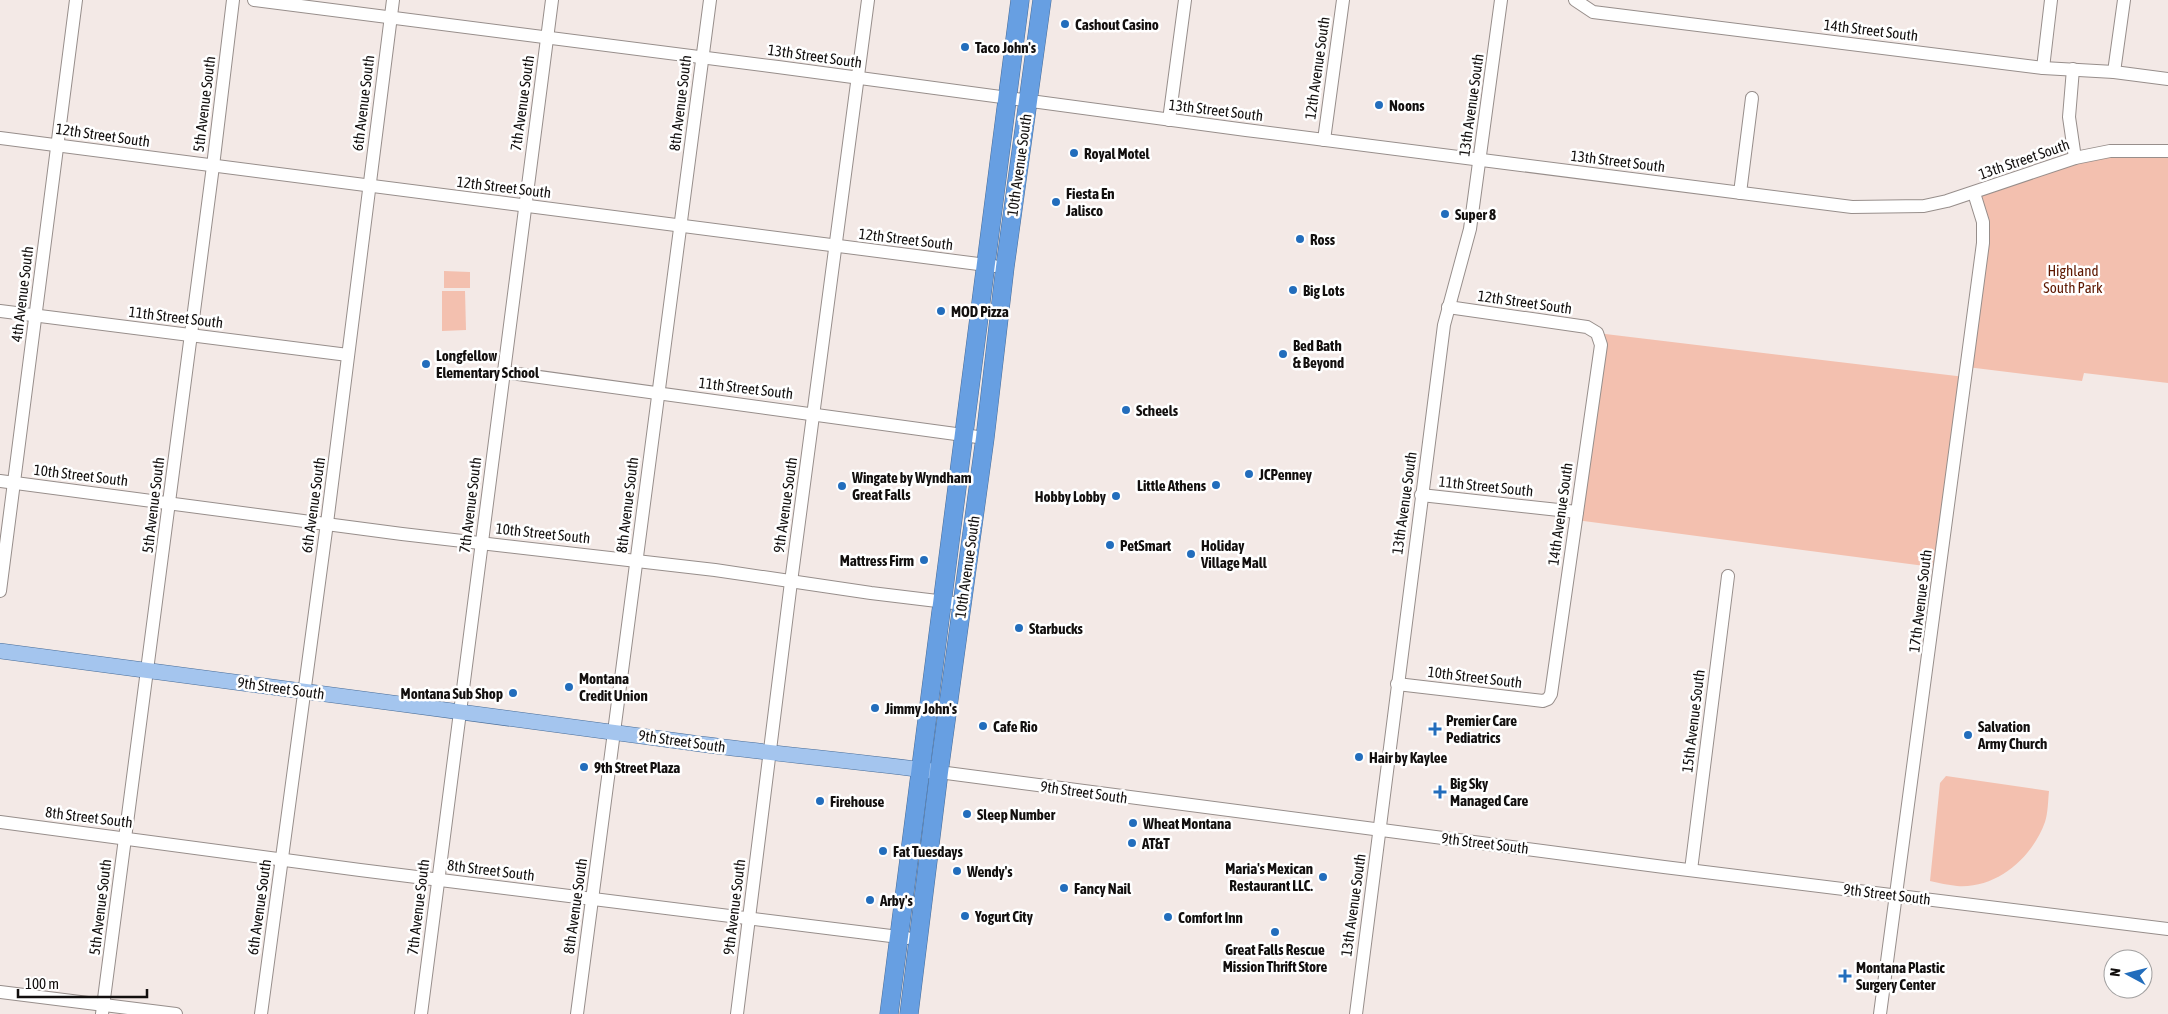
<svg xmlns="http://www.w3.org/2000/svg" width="2168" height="1014" viewBox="0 0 2168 1014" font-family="'Asap Condensed',sans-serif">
<rect width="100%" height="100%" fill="#f3e9e6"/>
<g fill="#f3c0af">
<polygon points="2168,151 2168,383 2084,373 2082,381 1967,367 1983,242 1974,193 2075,158"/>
<polygon points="444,271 470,272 470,288 444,288"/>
<polygon points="442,291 465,291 466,330 442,331"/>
<polygon points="1597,333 1965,377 1940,568 1576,520"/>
<path d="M1946 776 2049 791C2048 801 2048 813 2045 822 2032 858 1997 889 1957 886 1948 885 1939 883 1930 881L1940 783Z"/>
</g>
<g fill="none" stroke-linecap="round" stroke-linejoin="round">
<g stroke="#978e8b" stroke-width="14">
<g id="minor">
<polyline points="254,0 778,67 1246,130 1852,207 1924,206 1947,201 2075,158 2110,151 2168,151"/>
<polyline points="1575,0 1593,12 2043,68 2114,72 2168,79"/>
<polyline points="2043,68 2051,0"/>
<polyline points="2073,69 2069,117 2075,158"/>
<polyline points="2114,72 2124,0"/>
<polyline points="1169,120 1185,0"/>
<polyline points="0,138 994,266"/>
<polyline points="1324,140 1343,0"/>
<polyline points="1740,193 1752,98"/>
<polyline points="0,311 348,355"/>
<polyline points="503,372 985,438"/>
<polyline points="0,481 402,534 715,570 871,593 962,604"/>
<polyline points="1421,495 1577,512"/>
<polyline points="0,591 76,0"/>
<polyline points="1397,684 1543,701 1548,699 1551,694 1601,345 1597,333 1587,327 1448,307"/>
<polyline points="939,772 1664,867 2168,929"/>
<polyline points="0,822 360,870 907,938"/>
<polyline points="1691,870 1728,576"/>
<polyline points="0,992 176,1014"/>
<polyline points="102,1014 213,166 233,0"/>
<polyline points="261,1014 327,523 393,0"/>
<polyline points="421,1014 552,0"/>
<polyline points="577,1014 710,0"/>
<polyline points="737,1014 791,582 868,0"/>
<polyline points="1356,1014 1444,325 1470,229 1501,0"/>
<polyline points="1880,1014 1983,243 1983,222 1974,193"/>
</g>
</g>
<g stroke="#496d98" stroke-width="16">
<path id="major" d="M0 651C231 680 462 713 693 743 775 754 857 761 939 772"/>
</g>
<g stroke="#496d98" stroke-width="19">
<g id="highway">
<polyline points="889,1014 1020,0"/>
<polyline points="909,1014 939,772 985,438 1005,267 1042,0"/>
</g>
</g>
<use href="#minor" stroke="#fff" stroke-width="12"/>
<use href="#major" stroke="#a4c5ee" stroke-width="15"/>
<use href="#highway" stroke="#679fe2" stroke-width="18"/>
</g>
<g fill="#226dbc" stroke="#fff" stroke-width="2">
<circle cx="1065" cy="24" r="5"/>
<circle cx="965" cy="47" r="5"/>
<circle cx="1379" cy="105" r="5"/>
<circle cx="1074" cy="153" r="5"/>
<circle cx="1056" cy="202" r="5"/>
<circle cx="1445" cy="214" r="5"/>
<circle cx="1300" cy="239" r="5"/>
<circle cx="1293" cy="290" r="5"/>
<circle cx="941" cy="311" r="5"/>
<circle cx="1283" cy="354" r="5"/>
<circle cx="426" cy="364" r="5"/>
<circle cx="1126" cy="410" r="5"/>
<circle cx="1249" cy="474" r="5"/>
<circle cx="1216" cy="485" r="5"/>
<circle cx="842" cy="486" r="5"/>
<circle cx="1116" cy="496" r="5"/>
<circle cx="1110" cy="545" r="5"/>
<circle cx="1191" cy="554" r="5"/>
<circle cx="924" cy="560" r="5"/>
<circle cx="1019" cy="628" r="5"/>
<circle cx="569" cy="687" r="5"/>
<circle cx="513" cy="693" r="5"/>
<circle cx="875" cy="708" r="5"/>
<circle cx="983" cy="726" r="5"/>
<path d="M1432.5 721.5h5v5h5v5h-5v5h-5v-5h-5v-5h5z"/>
<circle cx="1968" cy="735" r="5"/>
<circle cx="1359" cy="757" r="5"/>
<circle cx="584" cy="767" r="5"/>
<path d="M1437.5 784.5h5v5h5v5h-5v5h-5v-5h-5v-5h5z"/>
<circle cx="820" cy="801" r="5"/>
<circle cx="967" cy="814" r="5"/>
<circle cx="1133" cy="823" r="5"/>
<circle cx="1132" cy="843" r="5"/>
<circle cx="883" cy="851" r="5"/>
<circle cx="957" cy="871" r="5"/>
<circle cx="1323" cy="877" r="5"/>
<circle cx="1064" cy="888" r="5"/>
<circle cx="870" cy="900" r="5"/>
<circle cx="965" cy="916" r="5"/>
<circle cx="1168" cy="917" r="5"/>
<circle cx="1275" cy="932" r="5"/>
<path d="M1842.5 968.5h5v5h5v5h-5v5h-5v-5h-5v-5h5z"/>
</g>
<g text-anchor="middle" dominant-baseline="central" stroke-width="5" stroke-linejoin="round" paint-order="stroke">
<g font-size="15" font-weight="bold" fill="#120f0e" stroke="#fff" text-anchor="start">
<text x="1075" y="24">Cashout Casino</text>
<text x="975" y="47">Taco John's</text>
<text x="1389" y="105">Noons</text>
<text x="1084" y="153">Royal Motel</text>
<text x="1066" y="193">Fiesta En<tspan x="1066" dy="17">Jalisco</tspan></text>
<text x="1455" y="214">Super 8</text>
<text x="1310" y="239">Ross</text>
<text x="1303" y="290">Big Lots</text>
<text x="951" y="311">MOD Pizza</text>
<text x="1293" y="345">Bed Bath<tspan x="1293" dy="17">&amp; Beyond</tspan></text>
<text x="436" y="355">Longfellow<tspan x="436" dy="17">Elementary School</tspan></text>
<text x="1136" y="410">Scheels</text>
<text x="1259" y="474">JCPenney</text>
<text x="852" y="477">Wingate by Wyndham<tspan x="852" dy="17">Great Falls</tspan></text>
<text x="1206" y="485" text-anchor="end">Little Athens</text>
<text x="1106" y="496" text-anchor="end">Hobby Lobby</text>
<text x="1120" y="545">PetSmart</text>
<text x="1201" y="545">Holiday<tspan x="1201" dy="17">Village Mall</tspan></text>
<text x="914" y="560" text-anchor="end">Mattress Firm</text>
<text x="1029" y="628">Starbucks</text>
<text x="579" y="678">Montana<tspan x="579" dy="17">Credit Union</tspan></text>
<text x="503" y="693" text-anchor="end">Montana Sub Shop</text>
<text x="885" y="708">Jimmy John's</text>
<text x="1446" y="720">Premier Care<tspan x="1446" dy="17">Pediatrics</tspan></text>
<text x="993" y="726">Cafe Rio</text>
<text x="1978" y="726">Salvation<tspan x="1978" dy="17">Army Church</tspan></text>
<text x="1369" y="757">Hair by Kaylee</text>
<text x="594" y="767">9th Street Plaza</text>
<text x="1450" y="783">Big Sky<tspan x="1450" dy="17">Managed Care</tspan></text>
<text x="830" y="801">Firehouse</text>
<text x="977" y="814">Sleep Number</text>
<text x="1143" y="823">Wheat Montana</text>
<text x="1142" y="843">AT&amp;T</text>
<text x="893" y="851">Fat Tuesdays</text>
<text x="1313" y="868" text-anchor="end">Maria's Mexican<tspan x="1313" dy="17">Restaurant LLC.</tspan></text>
<text x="967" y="871">Wendy's</text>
<text x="1074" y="888">Fancy Nail</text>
<text x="880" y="900">Arby's</text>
<text x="975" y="916">Yogurt City</text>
<text x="1178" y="917">Comfort Inn</text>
<text x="1275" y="949" text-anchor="middle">Great Falls Rescue<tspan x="1275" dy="17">Mission Thrift Store</tspan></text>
<text x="1856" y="967">Montana Plastic<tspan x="1856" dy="17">Surgery Center</tspan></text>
</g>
<g font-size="15" fill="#120f0e" stroke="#fff">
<text transform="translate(1871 30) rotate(7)">14th Street South</text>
<text transform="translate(815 56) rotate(8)">13th Street South</text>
<text transform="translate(1317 68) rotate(-82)">12th Avenue South</text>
<text transform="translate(363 103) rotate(-83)">6th Avenue South</text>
<text transform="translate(522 103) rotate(-82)">7th Avenue South</text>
<text transform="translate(680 103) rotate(-83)">8th Avenue South</text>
<text transform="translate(204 104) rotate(-83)">5th Avenue South</text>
<text transform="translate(1471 105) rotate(-82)">13th Avenue South</text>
<text transform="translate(1216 110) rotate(7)">13th Street South</text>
<text transform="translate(103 135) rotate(8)">12th Street South</text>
<text transform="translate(2024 159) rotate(-19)">13th Street South</text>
<text transform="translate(1618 161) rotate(7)">13th Street South</text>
<text transform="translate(1019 165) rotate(-82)">10th Avenue South</text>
<text transform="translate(504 187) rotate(7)">12th Street South</text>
<text transform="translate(906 239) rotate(7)">12th Street South</text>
<text transform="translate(22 294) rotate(-83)">4th Avenue South</text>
<text transform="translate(1525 302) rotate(8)">12th Street South</text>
<text transform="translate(176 317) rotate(7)">11th Street South</text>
<text transform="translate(746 388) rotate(7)">11th Street South</text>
<text transform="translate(81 475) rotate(7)">10th Street South</text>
<text transform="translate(1486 486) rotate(6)">11th Street South</text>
<text transform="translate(1404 503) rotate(-82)">13th Avenue South</text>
<text transform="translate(153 505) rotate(-83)">5th Avenue South</text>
<text transform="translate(313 505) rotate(-82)">6th Avenue South</text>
<text transform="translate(470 505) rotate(-83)">7th Avenue South</text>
<text transform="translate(627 505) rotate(-83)">8th Avenue South</text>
<text transform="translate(785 505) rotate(-82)">9th Avenue South</text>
<text transform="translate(1560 514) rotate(-82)">14th Avenue South</text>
<text transform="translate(543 533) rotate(6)">10th Street South</text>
<text transform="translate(967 567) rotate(-82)">10th Avenue South</text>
<text transform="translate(1920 601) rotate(-83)">17th Avenue South</text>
<text transform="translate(1475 677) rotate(7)">10th Street South</text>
<text transform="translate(281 688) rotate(8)">9th Street South</text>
<text transform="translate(1693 721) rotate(-83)">15th Avenue South</text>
<text transform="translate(682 741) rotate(8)">9th Street South</text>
<text transform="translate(1084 792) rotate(8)">9th Street South</text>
<text transform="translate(89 817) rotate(7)">8th Street South</text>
<text transform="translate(1485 843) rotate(7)">9th Street South</text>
<text transform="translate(491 870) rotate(7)">8th Street South</text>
<text transform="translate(1887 894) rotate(7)">9th Street South</text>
<text transform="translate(1353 905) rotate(-82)">13th Avenue South</text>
<text transform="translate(575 906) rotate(-82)">8th Avenue South</text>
<text transform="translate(100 907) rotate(-83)">5th Avenue South</text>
<text transform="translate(259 907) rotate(-82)">6th Avenue South</text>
<text transform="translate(418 907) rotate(-83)">7th Avenue South</text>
<text transform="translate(734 907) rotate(-83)">9th Avenue South</text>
</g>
<g font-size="15" fill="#5e1800" stroke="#fff">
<text x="2073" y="270">Highland<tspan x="2073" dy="17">South Park</tspan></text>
</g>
</g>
<g transform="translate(2128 974) rotate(277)"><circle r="24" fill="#ffffff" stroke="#a09f9f"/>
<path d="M0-4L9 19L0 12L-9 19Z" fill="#226dbc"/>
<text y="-8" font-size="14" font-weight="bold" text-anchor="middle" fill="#120f0e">N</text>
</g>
<path d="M18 989v8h129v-8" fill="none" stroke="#120f0e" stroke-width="2.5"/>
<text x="25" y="989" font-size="15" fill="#120f0e" stroke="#ffffff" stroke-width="4" paint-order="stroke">100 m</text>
</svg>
